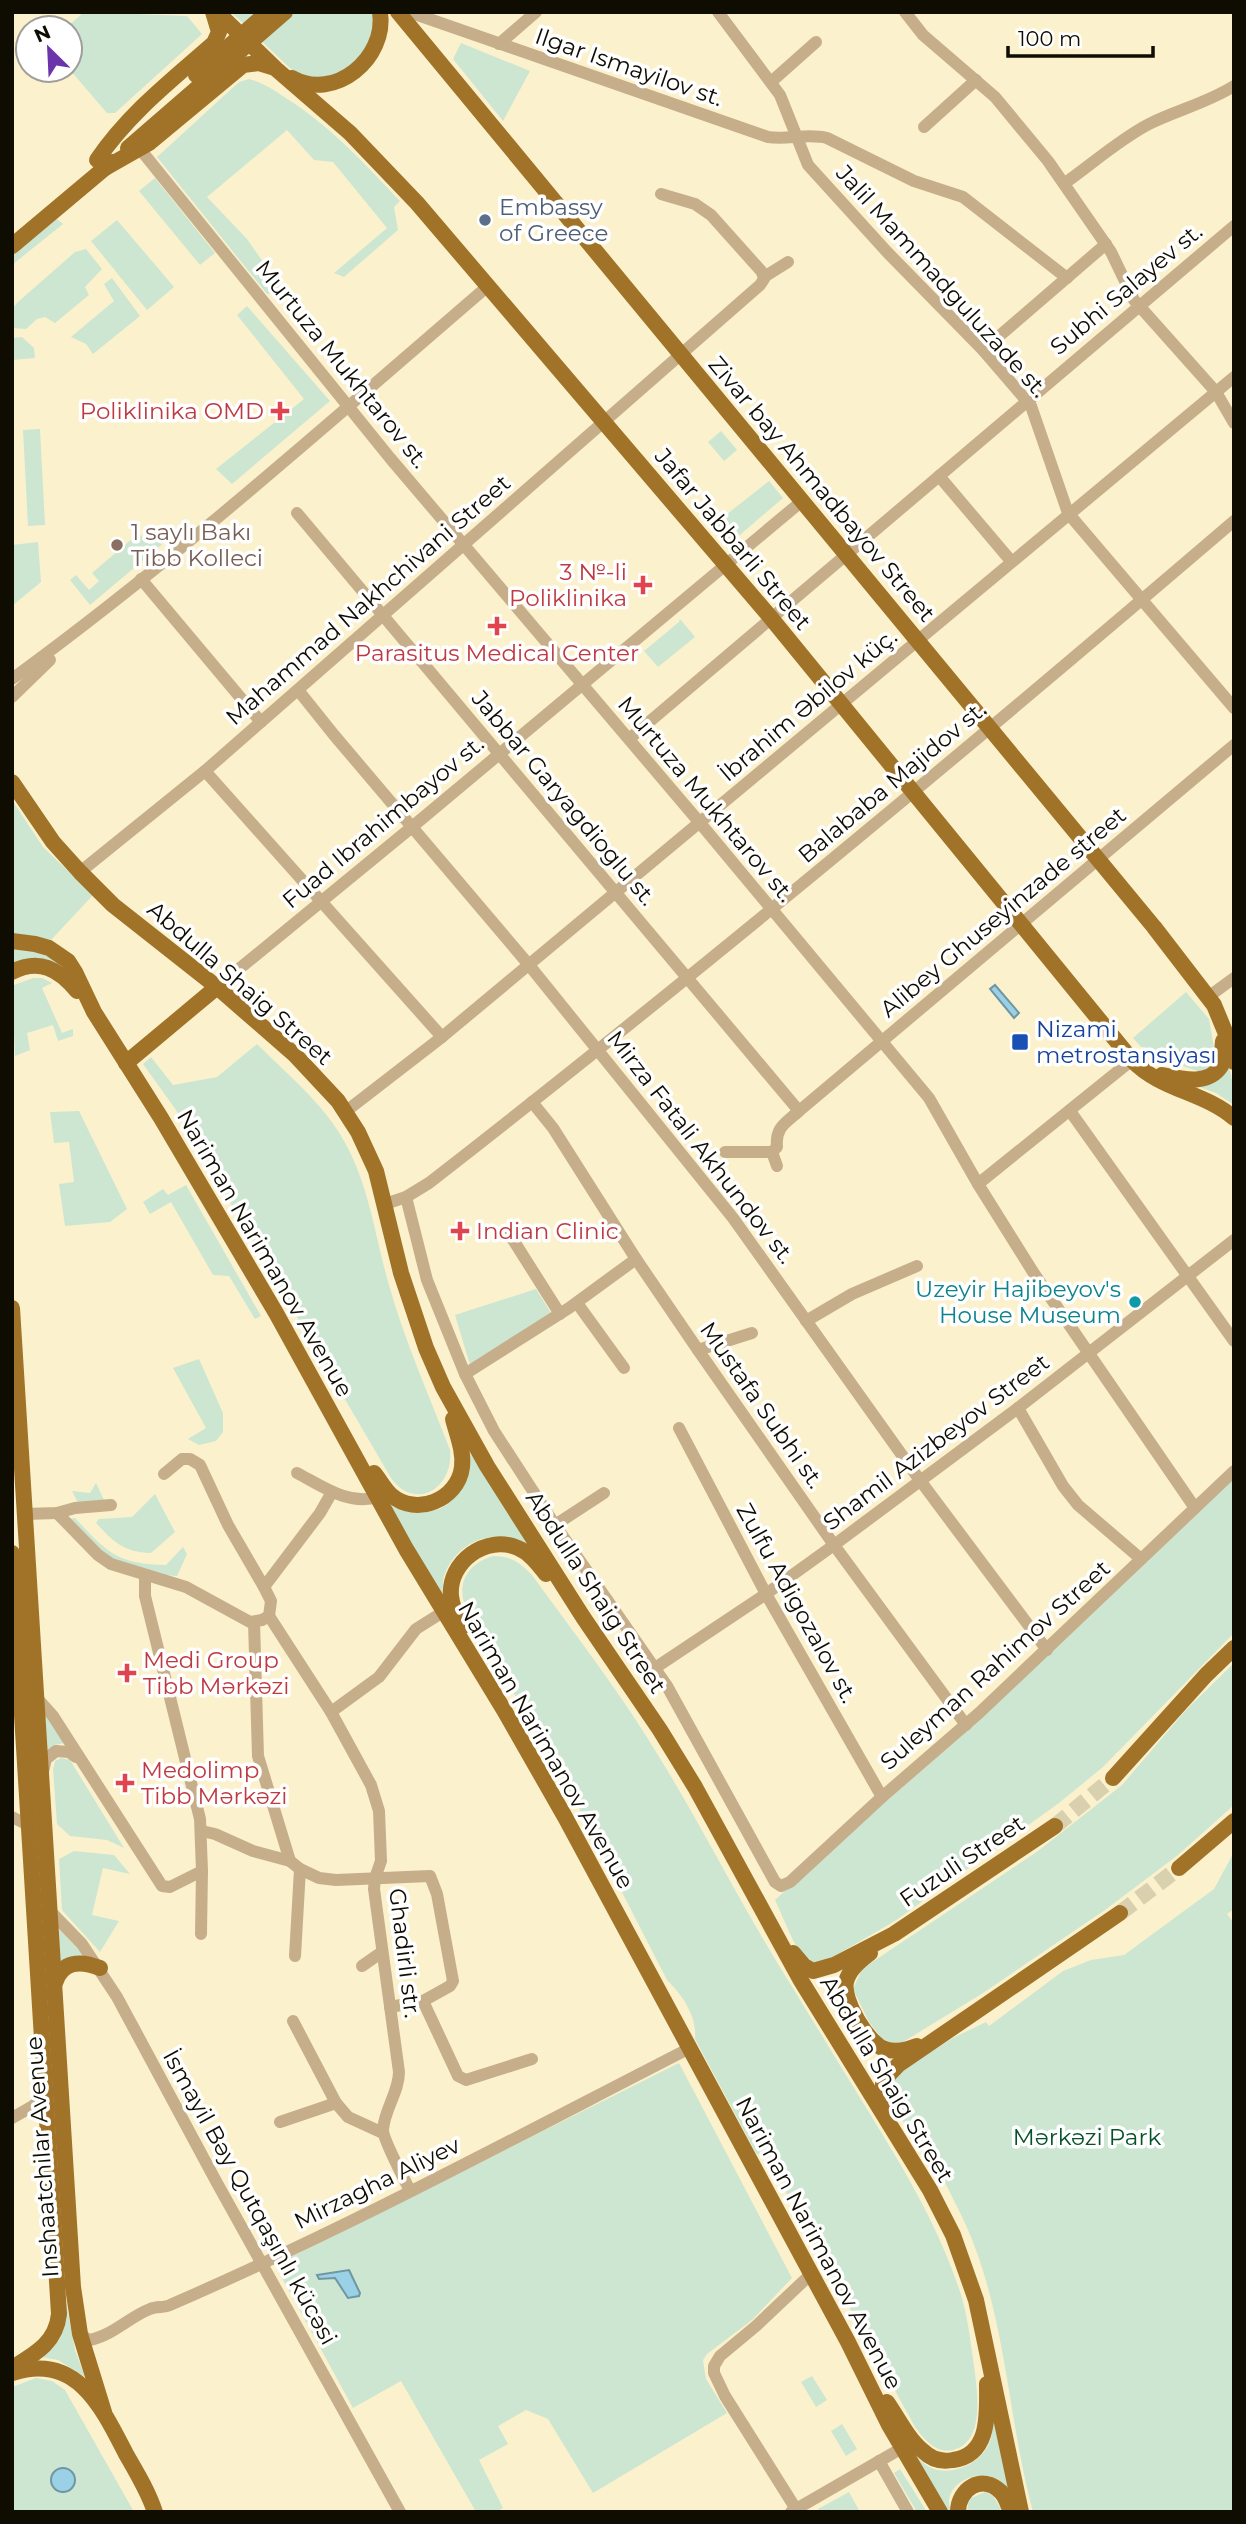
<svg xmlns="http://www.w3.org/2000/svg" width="1246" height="2524" viewBox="0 0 1246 2524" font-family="Montserrat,sans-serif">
<rect width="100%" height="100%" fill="#fbf2cd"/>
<g fill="#cce6d2">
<polygon points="84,12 187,16 202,34 115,113 107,113 70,70 70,28 66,28"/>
<path d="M231 12H373C379 55 335 89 295 73Z"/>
<polygon points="461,43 530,71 503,121 453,59"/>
<path d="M249 79C266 83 278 93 292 102 334 130 366 165 400 201L394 207 398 230 344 277 334 273 387 228 333 162 314 160 287 130 207 197 247 239 281 288 277 294H267L157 157 239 82Z"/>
<polygon points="155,178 215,253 200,265 139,191"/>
<polygon points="57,219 63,224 12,265 12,256"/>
<polygon points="117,220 174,287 147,310 91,241"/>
<polygon points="86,249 102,269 85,287 89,295 55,323 45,317 37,319 26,329 12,328 12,309 18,302 75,252"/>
<polygon points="112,278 140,316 93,354 86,344 71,337 114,301 104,284"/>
<polygon points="247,306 330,401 232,484 216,469 304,399 237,315"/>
<polygon points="22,337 34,348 35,358 12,360 12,338"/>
<polygon points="40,429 45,525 28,526 23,430"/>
<polygon points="721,431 737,450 724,461 708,442"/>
<polygon points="769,481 783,498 727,546 712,526"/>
<polygon points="156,532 166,541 90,605 70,580 76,575 89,590 99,581 92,573 139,533 146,541"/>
<polygon points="38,542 41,582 12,606 12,545"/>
<polygon points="680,619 695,637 658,667 644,651 679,622"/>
<polygon points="12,800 43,847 93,895 51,940 12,933"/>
<path d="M12 948C36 951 52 954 68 973 51 957 34 955 12 964Z"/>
<polygon points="33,978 42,978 52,983 42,988 62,1033 73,1029 73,1036 58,1041 53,1025 27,1033 30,1050 15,1056 12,988 14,985"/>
<polygon points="1186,992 1209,1019 1216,1059 1215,1064 1201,1072 1161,1059 1152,1051 1144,1050 1133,1038"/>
<path d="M257 1044C285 1072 319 1100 340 1134 369 1181 374 1233 389 1285 405 1342 429 1395 450 1450 454 1488 415 1512 391 1478L176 1110 143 1064 151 1057 173 1085 217 1077Z"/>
<path d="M1228 1062 1234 1089V1105L1216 1093 1194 1085C1214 1085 1223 1081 1228 1062Z"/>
<polygon points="79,1111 127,1209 110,1222 65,1226 59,1184 74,1182 69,1142 54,1143 50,1112"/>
<polygon points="186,1185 261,1316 255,1319 229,1276 213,1275 171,1202 150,1214 143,1202 163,1189 168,1195"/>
<polygon points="536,1289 553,1316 470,1365 455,1315"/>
<polygon points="199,1359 223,1413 223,1432 216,1441 199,1445 188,1439 206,1428 173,1368"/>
<path d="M469 1450 530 1548C522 1544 513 1539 504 1538 477 1532 448 1554 443 1581 442 1588 444 1596 444 1603L387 1503C409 1516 442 1518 458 1493 465 1482 466 1463 469 1450Z"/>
<path d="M1234 1475V1633L1103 1767 1059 1803 895 1921 824 1962C818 1963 812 1964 807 1960 794 1949 783 1916 775 1900Z"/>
<polygon points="96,1483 104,1500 78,1503 72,1491 90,1493"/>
<path d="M155 1494 175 1532 151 1553C123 1552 114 1542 96 1523L99 1519 132 1517Z"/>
<path d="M75 1518C107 1552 116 1564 166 1565L183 1547 187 1554 177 1576 164 1575 109 1559 67 1519Z"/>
<path d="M493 1556C511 1556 519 1562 532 1575 571 1629 613 1683 648 1739 695 1813 733 1890 778 1964 809 2014 839 2064 870 2114 903 2168 936 2222 957 2283 967 2309 970 2338 974 2366 977 2390 986 2442 953 2450 936 2454 924 2439 915 2427L770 2163 756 2153 695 2039C697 2016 683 1996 667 1980L573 1797 469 1615C455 1589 463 1565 493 1556Z"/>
<polygon points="1234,1663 1234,1805 1178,1855 1105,1910 983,1993 903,2042 893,2043 882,2039 869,2022 853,1989 862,1969 1038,1851 1122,1785 1186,1710"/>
<polygon points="44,1714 47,1714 65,1743 55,1745 47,1752"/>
<polygon points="61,1758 70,1760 124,1848 107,1840 70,1836 57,1824 53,1769 55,1761"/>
<polygon points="74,1851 114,1855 130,1874 103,1868 92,1915 119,1921 100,1952 62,1910 59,1859"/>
<path d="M1234 1852V1909L1227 1914 1234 1923V2512H1033C1007 2416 1006 2311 964 2221 954 2200 943 2178 932 2159 920 2141 891 2112 889 2091 888 2083 893 2078 898 2072L953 2038 986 2022 989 2026 1063 1971 1091 1960 1124 1955 1214 1889Z"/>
<polygon points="59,1929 87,1958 59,1963"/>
<polygon points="679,2063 792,2278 752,2320 707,2354 703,2360 706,2379 727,2413 593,2493 548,2419 526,2410 498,2426 508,2444 479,2460 503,2508 496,2512 476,2512 401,2381 353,2408 275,2265"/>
<path d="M66 2302 75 2350 85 2377 58 2360 41 2357C62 2342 65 2327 66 2302Z"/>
<polygon points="812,2376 827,2400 816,2407 801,2382"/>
<polygon points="36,2378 52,2381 65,2390 134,2512 12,2512 12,2387"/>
<path d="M993 2409 1014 2503C1010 2496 1005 2485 998 2480 982 2469 951 2479 949 2501 949 2504 950 2508 951 2512H946L904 2441C912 2450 920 2463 931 2468 952 2477 983 2463 990 2441 994 2432 992 2419 993 2409Z"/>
<polygon points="842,2424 857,2449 846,2456 831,2431"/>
<polygon points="900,2469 927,2512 917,2512 894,2473"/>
<polygon points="849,2492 860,2512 820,2512 818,2509"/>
<polygon points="985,2492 993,2496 1003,2512 967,2512 969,2499"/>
</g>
<g fill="#9ad1e7" stroke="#7096a2" stroke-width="2">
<polygon points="995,985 1019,1013 1014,1018 990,989"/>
<polygon points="349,2270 360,2293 359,2296 348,2298 335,2278 319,2279 317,2275"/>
<circle cx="63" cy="2480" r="12"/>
</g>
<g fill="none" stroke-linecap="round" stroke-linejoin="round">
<g stroke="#d8d0af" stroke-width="16" stroke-dasharray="16 8" stroke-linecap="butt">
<polyline points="1055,1826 1113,1778"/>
<polyline points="1120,1913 1179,1868"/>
</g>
<g stroke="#c7ae8b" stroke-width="12">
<path d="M409 12 768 137C788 140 807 133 827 138L914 181 963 197 1067 278"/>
<polyline points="718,12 780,95 808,165 888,253 983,350 1031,406 1068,513 1234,708"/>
<polyline points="905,12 923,35 995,97 1048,161 1111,252 1134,300 1216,392 1234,423"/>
<polyline points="499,44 536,12"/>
<polyline points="771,82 816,42"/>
<polyline points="924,127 976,80"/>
<polyline points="140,149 390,458 700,823 929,1098 978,1184 1033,1272 1195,1508"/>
<path d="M1065 183C1092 164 1120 139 1149 124 1177 110 1207 103 1234 86"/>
<polyline points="764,277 788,262"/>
<polyline points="983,350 1106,244"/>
<polyline points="939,476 1011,561"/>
<polyline points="297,513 799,1111"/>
<polyline points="141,579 261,722"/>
<path d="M12 679C178 558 332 420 488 286"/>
<polyline points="298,690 334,735 529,965 733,1218 919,1479 1047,1650"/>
<polyline points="12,697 50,660"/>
<polyline points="629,739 1234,226"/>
<polyline points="205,771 442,1037"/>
<polyline points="80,872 205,771 760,285 764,279 762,272 711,215 695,204 661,194"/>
<polyline points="217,987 412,827 802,501"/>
<polyline points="1208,997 1234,978"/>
<polyline points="532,1102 553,1128 636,1259 698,1350 834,1545 966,1725"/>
<polyline points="1070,1111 1234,1341"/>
<polyline points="345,1112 442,1037 1234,377"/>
<path d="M725 1152H772L777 1147C775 1127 786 1123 799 1111L1234 745"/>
<polyline points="772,1152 777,1166"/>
<polyline points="978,1184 1132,1060"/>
<polyline points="406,1197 427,1280 465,1374 494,1431 555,1525 667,1686 775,1882 781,1886 790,1882 882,1797 979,1713 1234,1471"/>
<path d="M385 1204 406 1197 429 1183C703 970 970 747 1234 521"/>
<polyline points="510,1235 560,1314"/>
<polyline points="577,1303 624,1368"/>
<polyline points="806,1321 852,1294 917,1266"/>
<polyline points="698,1350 752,1333"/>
<polyline points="465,1374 569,1308 636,1259"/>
<polyline points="1018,1408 1063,1486 1078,1505 1141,1559"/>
<polyline points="679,1428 766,1594 882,1797"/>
<path d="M297 1473C322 1486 348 1506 378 1497"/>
<polyline points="57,1513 98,1555 111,1564 186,1587 250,1622 262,1620 269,1616 271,1601 264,1587 228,1525 200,1465 190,1459 182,1459 164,1474"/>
<polyline points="25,1514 57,1513 75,1508 111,1505"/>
<polyline points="555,1525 604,1493"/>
<polyline points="145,1576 145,1596 200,1819 202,1871 201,1934"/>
<polyline points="264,1587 320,1513 332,1492"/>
<path d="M269 1616 331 1712 371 1785 379 1811 381 1861 375 1878 374 1889 399 2072C399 2092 384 2110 383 2130 383 2140 405 2180 410 2191"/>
<polyline points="254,1622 258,1756 290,1861"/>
<polyline points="655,1668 766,1594 834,1545 1018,1408 1234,1240"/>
<polyline points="36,1697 53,1716 162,1886 170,1887 202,1871"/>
<polyline points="331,1712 379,1677 416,1629 443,1612"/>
<polyline points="43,1772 46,1759 56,1751 69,1752 76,1757"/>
<polyline points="12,1817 22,1822 30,1823"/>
<polyline points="202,1831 215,1834 253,1851 290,1861 300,1869 319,1878 336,1880 430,1876 437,1894 453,1981 450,1986 423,2001"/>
<polyline points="50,1911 82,1944 117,1997 217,2183 400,2512"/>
<polyline points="295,1956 300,1869"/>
<polyline points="362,1966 382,1952"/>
<polyline points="390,2007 423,2001 458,2076 466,2080 532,2059"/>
<polyline points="293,2021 336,2103 348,2117 383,2133"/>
<polyline points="12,2118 33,2106 46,2092"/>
<polyline points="280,2122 336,2103"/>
<path d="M80 2334 89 2340C112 2336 129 2317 150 2309 157 2306 164 2308 170 2305 348 2228 518 2136 690 2048"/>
<polyline points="879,2461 908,2512"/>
<polyline points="796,2509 725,2396 714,2373 714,2366 720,2356 756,2326 811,2274"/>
<polyline points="791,2512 902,2448"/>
</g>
<g stroke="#a17329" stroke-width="16">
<path d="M217 12 276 69 350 133 417 203 771 618 1132 1060C1160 1090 1204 1092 1234 1118"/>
<polyline points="398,12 1154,927 1214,1005 1226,1034 1234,1062"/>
<path d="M292 78C335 102 387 58 380 12"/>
<path d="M97 160C129 113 172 80 214 43L219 32 213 12"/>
<polyline points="105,168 149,143 243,65 259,63 272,67"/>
<polyline points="12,246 112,162"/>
<polyline points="12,782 53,842 80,872 113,905 217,987 295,1055 338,1101 358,1132 376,1171 401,1273 426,1348 443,1387 487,1466 583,1617 660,1730 695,1787 800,1979 930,2190 953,2235 976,2300 1021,2512"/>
<polyline points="12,941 35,944 49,948 68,961 75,972 94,1012 161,1118 276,1313 406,1549 504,1710 565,1817 848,2342 889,2425 940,2512"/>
<path d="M12 972C39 958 59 969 77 991"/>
<polyline points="126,1063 217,987"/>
<path d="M1162 1075C1182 1079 1208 1086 1221 1066L1223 1041"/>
<polyline points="12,1308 73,2287 80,2334 104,2412"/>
<path d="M374 1473C380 1480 384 1489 391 1495 416 1517 458 1500 462 1467 464 1451 457 1435 453 1419"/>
<path d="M12 1553 59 2314C56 2343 35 2354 12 2368"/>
<path d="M462 1627C457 1617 452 1607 451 1596 448 1562 486 1534 518 1548 530 1553 538 1564 546 1574"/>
<polyline points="1113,1778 1206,1675 1234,1648"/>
<polyline points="1179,1868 1234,1821"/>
<polyline points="793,1953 804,1966 813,1971 834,1965 894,1934 1055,1826"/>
<path d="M870 1953C860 1961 849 1969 846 1982 842 2000 868 2044 885 2049 896 2053 907 2050 917 2046"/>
<path d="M55 1983C62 1961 80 1960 100 1968"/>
<polyline points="891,2114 883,2092 883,2081 898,2065 1120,1913"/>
<path d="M13 2373C76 2352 102 2407 126 2454 137 2473 148 2491 155 2512"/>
<path d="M887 2402C898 2418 908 2439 923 2451 931 2459 942 2462 953 2460 991 2455 987 2412 987 2384"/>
<path d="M958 2512C958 2489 982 2473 1001 2492 1006 2497 1008 2505 1011 2512"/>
</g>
<g stroke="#a17329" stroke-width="16">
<polyline points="196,75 268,12"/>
<polyline points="128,148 285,12"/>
</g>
</g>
<circle fill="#5c6f8a" stroke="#fff" stroke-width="2.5" cx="485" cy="220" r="7"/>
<g fill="#e0444e" stroke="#fff" stroke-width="2.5">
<path d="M276.5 400.5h7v7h7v7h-7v7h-7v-7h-7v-7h7z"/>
<path d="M639.5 574.5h7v7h7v7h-7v7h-7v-7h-7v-7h7z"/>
<path d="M493.5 615.5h7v7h7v7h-7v7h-7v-7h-7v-7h7z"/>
<path d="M456.5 1220.5h7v7h7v7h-7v7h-7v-7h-7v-7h7z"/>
<path d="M123.5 1662.5h7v7h7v7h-7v7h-7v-7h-7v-7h7z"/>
<path d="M121.5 1772.5h7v7h7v7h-7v7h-7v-7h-7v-7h7z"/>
</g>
<circle fill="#8d6e63" stroke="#fff" stroke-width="2.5" cx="117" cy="545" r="7"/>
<rect fill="#1a4fb4" stroke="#fff" stroke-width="2.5" x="1011" y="1033" width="18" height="18" rx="3.5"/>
<circle fill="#0f9aa8" stroke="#fff" stroke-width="2.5" cx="1135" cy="1302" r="7"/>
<g text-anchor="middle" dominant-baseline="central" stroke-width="7" stroke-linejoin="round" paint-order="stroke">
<g font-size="23" fill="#0f0c02" stroke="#fff">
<text transform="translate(629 67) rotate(19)">Ilgar Ismayilov st.</text>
<text transform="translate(942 281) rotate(48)">Jalil Mammadguluzade st.</text>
<text transform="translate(1126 289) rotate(-40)">Subhi Salayev st.</text>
<text transform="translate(342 364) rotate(51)">Murtuza Mukhtarov st.</text>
<text transform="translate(822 489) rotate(50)">Zivar bay Ahmadbayov Street</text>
<text transform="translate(733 539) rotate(50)">Jafar Jabbarli Street</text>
<text transform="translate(368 600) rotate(-41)">Mahammad Nakhchivani Street</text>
<text transform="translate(808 705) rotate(-40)">İbrahim Əbilov küç.</text>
<text transform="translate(892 782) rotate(-40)">Balababa Majidov st.</text>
<text transform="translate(564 798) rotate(50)">Jabbar Garyagdioglu st.</text>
<text transform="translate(706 799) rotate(50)">Murtuza Mukhtarov st.</text>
<text transform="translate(383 822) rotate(-40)">Fuad Ibrahimbayov st.</text>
<text transform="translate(1003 912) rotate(-40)">Alibey Ghuseyinzade street</text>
<text transform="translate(240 983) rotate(41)">Abdulla Shaig Street</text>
<text transform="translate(701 1147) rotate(52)">Mirza Fatali Akhundov st.</text>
<text transform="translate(265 1253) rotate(60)">Nariman Narimanov Avenue</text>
<text transform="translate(762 1405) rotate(55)">Mustafa Subhi st.</text>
<text transform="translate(936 1442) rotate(-37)">Shamil Azizbeyov Street</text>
<text transform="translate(596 1592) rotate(57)">Abdulla Shaig Street</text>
<text transform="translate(797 1603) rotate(61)">Zulfu Adigozalov st.</text>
<text transform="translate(995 1665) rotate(-42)">Suleyman Rahimov Street</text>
<text transform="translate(546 1745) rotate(60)">Nariman Narimanov Avenue</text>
<text transform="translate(962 1861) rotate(-34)">Fuzuli Street</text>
<text transform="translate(405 1953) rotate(83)">Ghadirli str.</text>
<text transform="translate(887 2079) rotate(59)">Abdulla Shaig Street</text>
<text transform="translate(42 2157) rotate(-94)">Inshaatchilar Avenue</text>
<text transform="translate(377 2183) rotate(-26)">Mirzagha Aliyev</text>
<text transform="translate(250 2197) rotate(61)">İsmayil Bəy Qutqaşınlı kücəsi</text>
<text transform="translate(819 2243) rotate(62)">Nariman Narimanov Avenue</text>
</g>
<g font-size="23" fill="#4e5e75" stroke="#fff" text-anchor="start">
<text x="499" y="207">Embassy<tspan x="499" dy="26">of Greece</tspan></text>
</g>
<g font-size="23" fill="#be3a42" stroke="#fff" text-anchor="start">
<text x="264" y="411" text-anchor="end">Poliklinika OMD</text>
<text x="627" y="572" text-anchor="end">3 №-li<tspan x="627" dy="26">Poliklinika</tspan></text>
<text x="497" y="653" text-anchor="middle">Parasitus Medical Center</text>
<text x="476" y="1231">Indian Clinic</text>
<text x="143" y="1660">Medi Group<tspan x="143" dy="26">Tibb Mərkəzi</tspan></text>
<text x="141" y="1770">Medolimp<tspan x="141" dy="26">Tibb Mərkəzi</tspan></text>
</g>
<g font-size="23" fill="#785e54" stroke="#fff" text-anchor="start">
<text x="131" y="532">1 saylı Bakı<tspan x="131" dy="26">Tibb Kolleci</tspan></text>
</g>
<g font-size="23" fill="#164399" stroke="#fff" text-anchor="start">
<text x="1036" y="1029">Nizami<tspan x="1036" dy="26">metrostansiyası</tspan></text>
</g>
<g font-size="23" fill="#0d838f" stroke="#fff" text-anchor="end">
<text x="1121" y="1289">Uzeyir Hajibeyov's<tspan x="1121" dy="26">House Museum</tspan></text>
</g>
<g font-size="23" fill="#07512a" stroke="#fff">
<text x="1087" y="2137">Mərkəzi Park</text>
</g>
</g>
<rect width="1246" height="2524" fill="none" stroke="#0f0c02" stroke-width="28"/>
<g transform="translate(49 49) rotate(336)"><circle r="33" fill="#ffffff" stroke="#9f9e9a" stroke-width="2"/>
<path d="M0-5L12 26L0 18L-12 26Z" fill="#6b34ab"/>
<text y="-10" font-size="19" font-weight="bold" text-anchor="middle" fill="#0f0c02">N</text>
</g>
<path d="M1008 46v10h145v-10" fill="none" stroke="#0f0c02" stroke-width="3.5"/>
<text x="1018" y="46" font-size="21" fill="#0f0c02" stroke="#ffffff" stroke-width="5" paint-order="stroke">100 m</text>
</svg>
